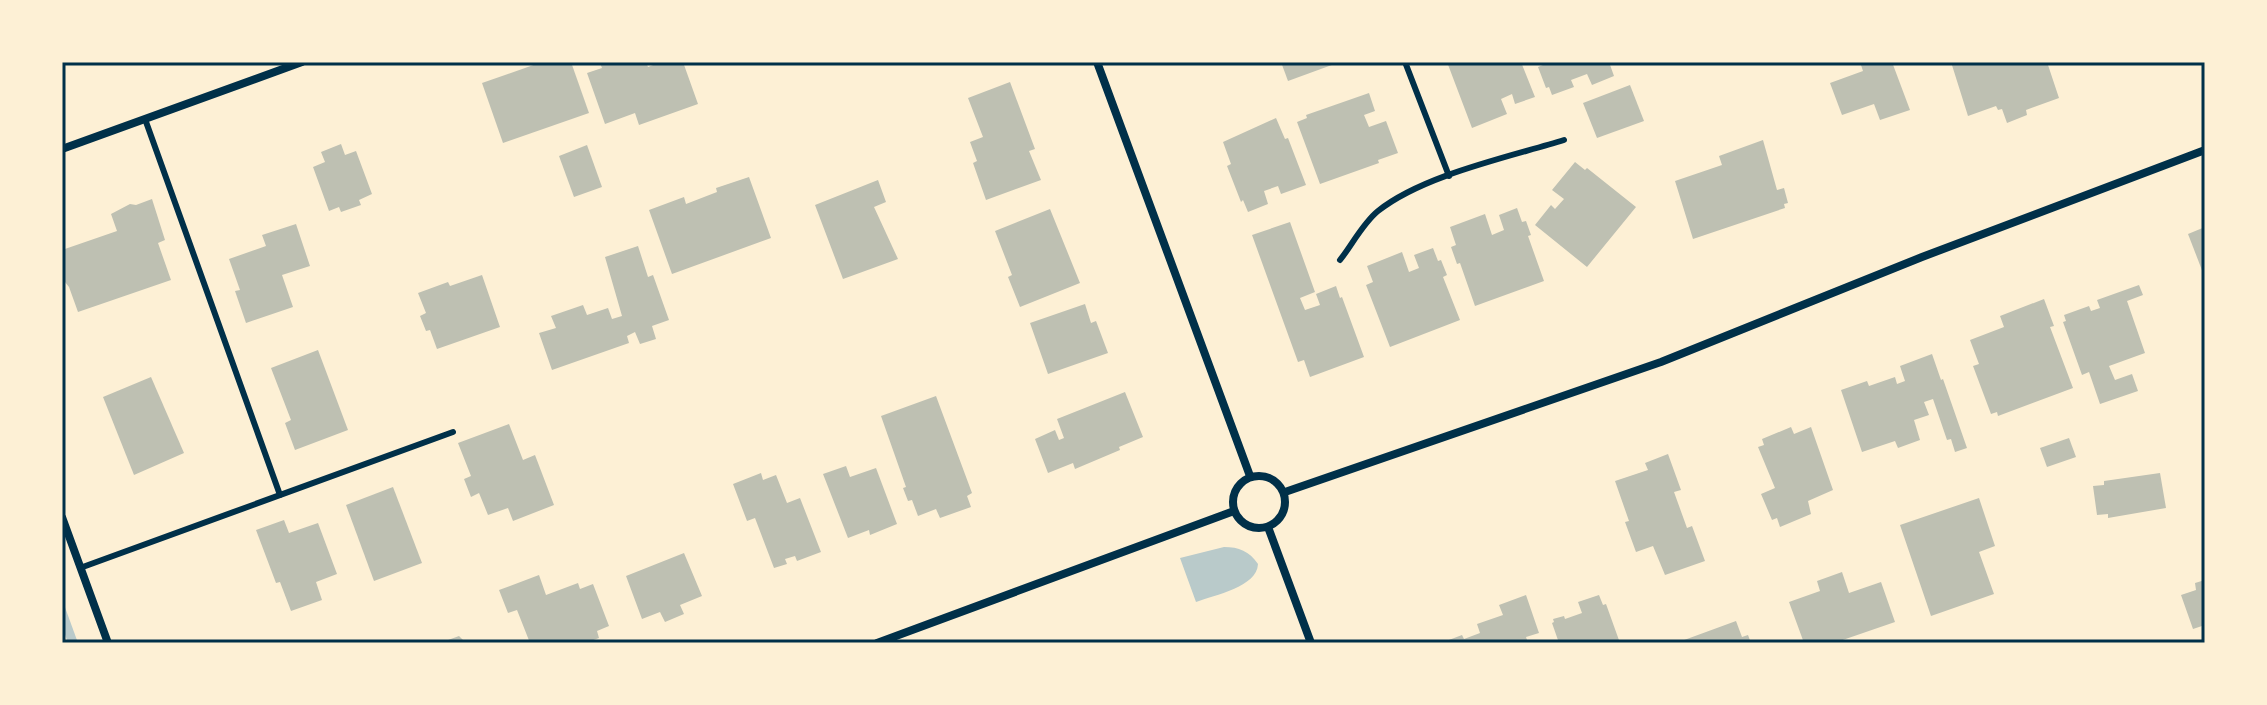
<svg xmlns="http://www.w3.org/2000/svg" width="2267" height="705" viewBox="0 0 2267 705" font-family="Rubik,sans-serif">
<rect width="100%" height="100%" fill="#fdf0d5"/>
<g fill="#b9caca">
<path d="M1224 547C1239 547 1249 551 1258 564 1257 587 1215 595 1196 602L1180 558Z"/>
<polygon points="62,599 78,643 68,643 62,626"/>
</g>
<g fill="#bec0b2">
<polygon points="542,62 571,62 589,113 503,143 482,83"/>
<polygon points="603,62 646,62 648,67 661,62 683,62 698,104 639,125 635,113 605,124 587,73 602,68 600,63"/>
<polygon points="1281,62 1340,62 1288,81"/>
<polygon points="1447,62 1521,62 1535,97 1515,104 1512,94 1501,99 1507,114 1472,128"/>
<polygon points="1541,62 1609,62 1614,76 1592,85 1587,74 1571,80 1574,87 1552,95 1549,87 1546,88 1538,67 1543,65"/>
<polygon points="1860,62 1877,62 1878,65 1892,62 1910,110 1880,120 1874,104 1842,115 1830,83 1863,71"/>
<polygon points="1951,62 2047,62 2059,98 2026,110 2027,115 2007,123 2002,109 1998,110 1996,106 1968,116"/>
<polygon points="1010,82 1035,149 1029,151 1041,180 986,200 973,163 977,161 970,142 983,137 968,98"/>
<polygon points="1630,85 1644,121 1597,138 1583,103"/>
<polygon points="1369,93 1375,111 1364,115 1369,127 1386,121 1398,153 1378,160 1379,163 1320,184 1297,122 1307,118 1306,115"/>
<polygon points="1276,118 1285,139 1288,138 1306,185 1281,194 1278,186 1264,191 1268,204 1248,212 1243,200 1241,202 1227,166 1231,164 1223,142"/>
<polygon points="1763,140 1777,190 1784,188 1788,203 1784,204 1785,208 1693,239 1675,181 1722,165 1719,156"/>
<polygon points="341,144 345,155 356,151 372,194 359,200 361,205 341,212 339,207 329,211 313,167 325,162 321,152"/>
<polygon points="587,145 602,187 574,197 559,156"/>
<polygon points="1575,162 1585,170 1587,168 1636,207 1587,267 1535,225 1551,205 1555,209 1564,199 1552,190"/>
<polygon points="749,177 771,238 672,274 649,210 684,197 686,204 717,192 716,188"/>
<polygon points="878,180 886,202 874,207 898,259 843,279 815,205"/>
<polygon points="152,199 165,240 158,243 171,280 78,312 69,287 65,282 62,250 117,231 111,214 130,204 136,205"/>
<polygon points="1517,208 1522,222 1526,221 1531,235 1528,236 1544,281 1475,306 1460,263 1457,264 1451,247 1456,245 1450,227 1485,214 1492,235 1504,230 1499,215"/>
<polygon points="1050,209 1080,283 1020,307 1008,277 1012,275 995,231"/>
<polygon points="1290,222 1315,292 1300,298 1305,310 1320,305 1316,294 1336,286 1340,298 1342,297 1364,357 1310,377 1304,360 1298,362 1252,235"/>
<polygon points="296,224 310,266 282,275 293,307 246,323 235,291 240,290 229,259 266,246 262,235"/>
<polygon points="2205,227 2205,278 2188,234"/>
<polygon points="638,246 648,277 653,275 669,320 652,326 656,339 640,344 635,332 627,336 629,343 552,370 539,333 556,328 551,316 583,305 587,315 608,308 612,319 622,316 605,257"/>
<polygon points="1433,248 1438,261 1441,260 1447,275 1443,277 1460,320 1390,347 1366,285 1373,282 1367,266 1402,252 1409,272 1419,268 1414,255"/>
<polygon points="482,275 500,327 437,349 430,330 426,331 420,316 426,313 418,293 448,282 450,286"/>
<polygon points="2139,285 2143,295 2127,301 2145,353 2109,366 2115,380 2132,374 2138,391 2100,404 2089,372 2082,375 2063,322 2066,321 2064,315 2089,306 2091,311 2100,308 2097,300"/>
<polygon points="2044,299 2054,326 2050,327 2073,388 1998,416 1997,412 1991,414 1973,366 1979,364 1970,340 2004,327 2000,316"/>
<polygon points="1085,304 1091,323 1096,321 1108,353 1048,374 1030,323"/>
<polygon points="318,350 348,430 295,450 285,423 291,420 271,368"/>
<polygon points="1932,354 1941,380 1943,379 1967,448 1955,452 1951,439 1947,440 1933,399 1924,402 1929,415 1914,420 1920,440 1898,448 1895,441 1862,452 1841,390 1867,381 1869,386 1895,377 1897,384 1905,381 1900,366"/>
<polygon points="151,377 184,453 134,475 103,397"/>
<polygon points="1125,392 1143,437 1119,447 1120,450 1075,469 1073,463 1048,473 1035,439 1055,430 1059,440 1064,438 1057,419"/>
<polygon points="936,396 972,493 967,496 971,507 940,518 936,509 918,516 912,500 908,501 903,488 906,487 881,416"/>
<polygon points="509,424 523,460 535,455 554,505 513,521 508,508 488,515 479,493 471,497 464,479 471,476 458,443"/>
<polygon points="1791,427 1794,434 1811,427 1833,490 1808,501 1811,514 1780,527 1777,518 1772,520 1761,494 1775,488 1758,447 1764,445 1762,439"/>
<polygon points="2069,438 2076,457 2047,467 2040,448"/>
<polygon points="1668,454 1681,490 1674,492 1687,528 1692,526 1705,561 1665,575 1653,546 1636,552 1625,522 1629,521 1615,481 1648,470 1645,463"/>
<polygon points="846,466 850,477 876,468 897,524 870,535 869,530 848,538 823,474"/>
<polygon points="761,473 763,480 776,475 787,503 800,498 821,552 797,561 795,556 785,559 787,564 774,568 755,518 747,521 733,484"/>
<polygon points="2160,473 2166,508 2108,518 2108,514 2097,515 2093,486 2104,485 2104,481"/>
<polygon points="393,487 422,563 374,581 346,505"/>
<polygon points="1979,498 1995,546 1979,552 1994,594 1931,616 1900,525"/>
<polygon points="284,520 289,533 318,523 337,574 316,582 322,600 291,611 280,582 276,583 256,530"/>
<polygon points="684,553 702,596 680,605 684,614 665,622 660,612 642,619 626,576"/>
<polygon points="1842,572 1849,593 1881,582 1895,622 1834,643 1804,643 1789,602 1820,591 1817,581"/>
<polygon points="539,575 546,595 578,583 580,589 593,584 609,626 597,631 599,638 585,643 530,643 517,610 508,613 499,590"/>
<polygon points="2205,580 2205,625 2193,629 2181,595 2196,590 2195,583"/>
<polygon points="1526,595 1539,633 1526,637 1528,643 1441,643 1462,635 1464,639 1480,633 1477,624 1503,615 1499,605"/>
<polygon points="1599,595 1603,605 1606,604 1620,643 1559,643 1552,623 1554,622 1553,619 1564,616 1565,619 1582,613 1578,602"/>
<polygon points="1736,621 1742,637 1748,635 1751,643 1676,643"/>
<polygon points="459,636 466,643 440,643"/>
</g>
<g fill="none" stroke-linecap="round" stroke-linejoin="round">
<g stroke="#003049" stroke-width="6">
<polyline points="1405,62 1449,176"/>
<polyline points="145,119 280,495"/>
<path d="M1340 260C1352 245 1363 223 1378 211 1423 175 1509 157 1564 140"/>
<polyline points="80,568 453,432"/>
</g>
<g stroke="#003049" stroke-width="8">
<polyline points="1097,62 1250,476"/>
<polyline points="62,149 302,62"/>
<circle cx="1259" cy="502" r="26"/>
<polyline points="1285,492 1661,362 1922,257 2205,150"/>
<polyline points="62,517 108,643"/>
<polyline points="1268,527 1311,643"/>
<polyline points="877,643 1234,511"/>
</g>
</g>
<rect width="2267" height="705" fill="none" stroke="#fdf0d5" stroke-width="128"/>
<rect x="64" y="64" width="2139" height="577" fill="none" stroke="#003049" stroke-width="3"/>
</svg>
